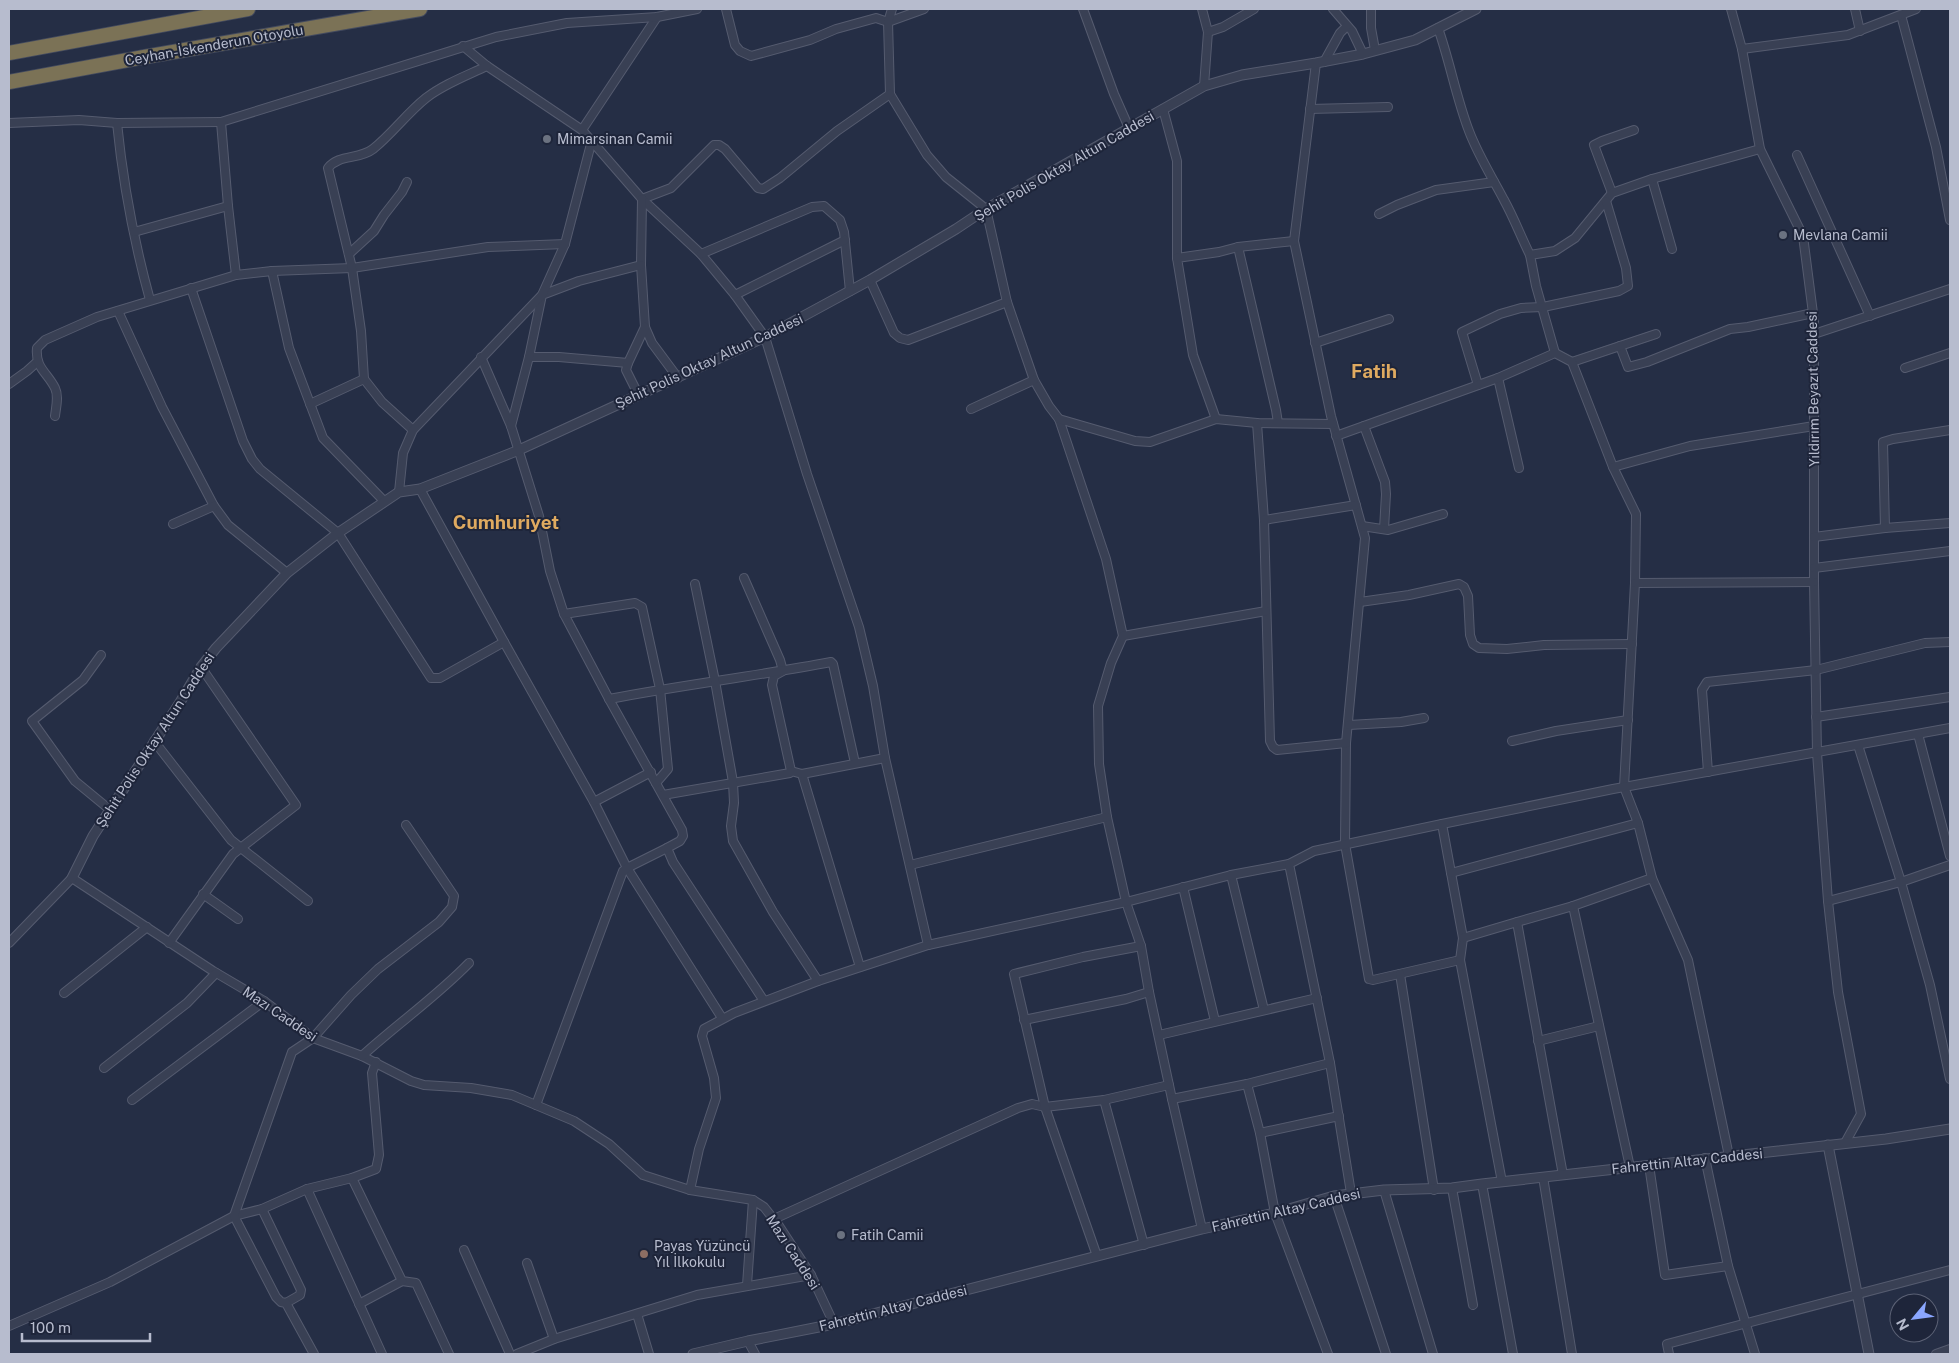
<svg xmlns="http://www.w3.org/2000/svg" width="1959" height="1363" viewBox="0 0 1959 1363" font-family="'Public Sans',sans-serif">
<rect width="100%" height="100%" fill="#252e45"/>
<g fill="none" stroke-linecap="round" stroke-linejoin="round">
<g stroke="#555b6f" stroke-width="10">
<g id="minor">
<polyline points="726,9 735,45 740,51 751,56 810,40 836,29 876,18 888,22 924,9"/>
<polyline points="892,9 888,22 890,94 927,155 946,177 986,209 1007,302 1034,380 1049,406 1059,419 1106,559 1123,636 1111,663 1098,706 1099,764 1107,817 1126,902 1141,946 1149,992 1172,1099 1202,1229"/>
<polyline points="1083,9 1114,94 1129,128"/>
<polyline points="1202,9 1208,32 1204,86"/>
<polyline points="1333,9 1352,31 1363,54"/>
<polyline points="1371,9 1371,28 1375,50"/>
<polyline points="1731,9 1742,49 1760,149 1803,236 1814,321 1814,582 1817,753 1828,901 1838,992 1861,1114 1845,1143"/>
<polyline points="1855,9 1860,31"/>
<polyline points="1901,15 1936,147 1950,220"/>
<path d="M1438 28C1450 62 1456 97 1469 131 1478 155 1492 177 1504 200 1514 218 1521 237 1530 255"/>
<polyline points="1208,32 1223,27 1254,9"/>
<polyline points="463,46 487,66 582,130 642,199 671,188 714,145 719,145 725,149 758,188 763,189 780,178 837,131 890,94"/>
<polyline points="1742,49 1848,35 1916,9"/>
<polyline points="1324,62 1340,33 1347,26"/>
<polyline points="1316,63 1294,241 1331,416 1365,538 1346,743 1345,844 1369,979 1373,980 1460,960"/>
<polyline points="1163,109 1177,161 1177,258"/>
<polyline points="1310,109 1388,107"/>
<polyline points="9,123 79,120 117,123 221,122"/>
<path d="M117 123C123 183 134 242 150 300"/>
<polyline points="582,130 657,17"/>
<polyline points="1797,155 1870,316"/>
<polyline points="1652,179 1672,249"/>
<polyline points="1612,193 1594,145 1602,141 1634,130"/>
<polyline points="642,199 701,254 735,295 765,337 807,474 859,627 873,686 885,758 928,945"/>
<polyline points="642,199 641,265 645,327 652,343 678,378"/>
<polyline points="1379,214 1397,205 1436,190 1494,182"/>
<polyline points="134,232 228,206"/>
<polyline points="1238,247 1276,410 1278,423"/>
<polyline points="349,254 374,231 384,215 402,192 407,182"/>
<polyline points="701,254 812,207 824,206 840,220 844,232 850,291"/>
<polyline points="272,271 289,348 323,438 384,501"/>
<polyline points="236,275 228,206 221,122 496,37 567,23 657,17 697,9"/>
<polyline points="870,280 894,333 900,338 908,340 1007,302"/>
<polyline points="191,288 243,441 252,459 260,469 338,533 431,678 440,678 504,642"/>
<polyline points="735,295 845,240"/>
<polyline points="118,311 162,407 214,506 228,525 287,573"/>
<polyline points="1814,334 1950,289"/>
<polyline points="1315,343 1389,319"/>
<polyline points="1620,346 1628,367 1647,362 1730,329 1748,327 1813,313"/>
<polyline points="1555,353 1536,286 1530,255 1555,251 1575,238 1612,193 1652,179 1760,149"/>
<polyline points="481,357 511,426 539,516 550,571 564,614 609,699 682,830 683,836 680,841 667,848 673,862 764,1001"/>
<polyline points="529,357 559,357 628,363"/>
<polyline points="1572,362 1656,334"/>
<polyline points="1905,368 1950,353"/>
<polyline points="1498,378 1519,468"/>
<polyline points="9,384 27,371 37,362"/>
<polyline points="1478,385 1462,332 1500,314 1521,308 1543,307 1619,291 1628,286 1626,268 1606,201"/>
<polyline points="638,394 626,370 628,363 645,327"/>
<polyline points="310,404 364,379"/>
<polyline points="971,409 1034,380"/>
<path d="M55 416C56 407 59 396 55 388 47 372 35 368 37 348L45 340 97 317 236 275 272 271 352 268 488 247 565 244"/>
<polyline points="1059,419 1135,441 1150,442 1216,419 1257,423 1333,424"/>
<polyline points="1216,419 1193,355 1177,258 1219,252 1238,247 1294,241"/>
<polyline points="1257,423 1264,520 1270,741 1273,747 1277,750 1346,743"/>
<polyline points="511,426 529,357 542,295 579,281 641,265"/>
<polyline points="1364,426 1385,482 1386,494 1384,529"/>
<path d="M413 430 382 402 364 379 361 331 352 268 328 168C339 154 359 160 373 149 392 134 407 113 426 98 444 84 466 76 487 66"/>
<polyline points="1336,436 1498,378 1555,353 1572,362 1613,467 1636,514 1635,583 1624,787 1638,823 1652,878 1688,960 1729,1156"/>
<polyline points="1613,467 1690,446 1814,426"/>
<polyline points="420,489 504,642 594,802 627,868 722,1018"/>
<polyline points="399,492 403,453 413,430 542,295 565,244 592,140"/>
<polyline points="1264,520 1356,505"/>
<polyline points="173,524 214,506"/>
<polyline points="1362,526 1388,530 1443,514"/>
<polyline points="1885,528 1883,442 1893,439 1950,430"/>
<polyline points="1814,537 1885,528 1950,523"/>
<polyline points="1814,568 1950,551"/>
<polyline points="744,578 780,660 783,671 774,676 772,685 791,771"/>
<polyline points="1635,583 1814,582"/>
<polyline points="1360,602 1409,595 1459,584 1464,587 1468,596 1470,635 1473,644 1479,648 1507,649 1544,645 1632,644"/>
<polyline points="564,614 635,603 642,607 660,689 668,769 656,783"/>
<polyline points="1123,636 1266,611"/>
<polyline points="101,655 83,680 32,721 75,781 109,809"/>
<path d="M609 699C682 685 757 676 831 662L833 664 855 763"/>
<polyline points="1816,717 1950,697"/>
<polyline points="1349,725 1401,722 1424,718"/>
<polyline points="1918,734 1950,856"/>
<polyline points="154,741 231,840 308,901"/>
<polyline points="1512,741 1556,731 1628,720"/>
<polyline points="1858,745 1901,882 1930,985 1950,1079"/>
<polyline points="1708,772 1702,690 1707,682 1816,670 1925,643 1950,642"/>
<polyline points="802,774 860,967"/>
<polyline points="663,795 790,773 791,771 802,774 885,758"/>
<polyline points="594,802 651,772"/>
<polyline points="1442,824 1463,938 1460,960 1502,1182"/>
<polyline points="910,865 1107,817"/>
<polyline points="1451,873 1638,823"/>
<polyline points="1231,875 1264,1010"/>
<polyline points="1183,887 1215,1021"/>
<polyline points="203,894 238,919"/>
<polyline points="1828,901 1901,882 1950,865"/>
<polyline points="1573,906 1630,1167"/>
<polyline points="1517,922 1573,906 1652,878"/>
<polyline points="1463,938 1517,922 1563,1175"/>
<polyline points="9,943 72,878 213,971 264,1001 313,1038 362,1056 411,1081 424,1085 471,1088 512,1095 574,1121 609,1144 643,1175 690,1190 753,1200 764,1207 779,1226 811,1275 834,1324"/>
<polyline points="169,943 233,854 296,805 201,667"/>
<polyline points="1400,974 1434,1190"/>
<polyline points="818,981 928,945 1126,902 1231,875 1289,864"/>
<polyline points="64,993 147,927"/>
<polyline points="1024,1020 1126,999 1149,992"/>
<polyline points="1159,1035 1317,998"/>
<polyline points="1538,1041 1599,1026"/>
<path d="M362 1056C397 1024 436 997 469 963"/>
<polyline points="104,1068 187,1003 216,973"/>
<polyline points="1247,1084 1260,1133 1275,1213 1328,1354"/>
<polyline points="1172,1099 1247,1084 1330,1063"/>
<polyline points="132,1100 264,1001"/>
<polyline points="1104,1100 1144,1245"/>
<polyline points="536,1105 623,871 627,868 667,848"/>
<polyline points="1260,1133 1339,1116"/>
<polyline points="1705,1158 1728,1266 1755,1354"/>
<polyline points="1649,1165 1665,1275 1728,1266"/>
<polyline points="1543,1177 1572,1354"/>
<polyline points="352,1178 402,1281 416,1283 449,1354"/>
<polyline points="1482,1184 1513,1354"/>
<polyline points="1452,1188 1473,1305"/>
<polyline points="307,1189 382,1354"/>
<polyline points="690,1190 699,1149 716,1098 714,1078 702,1036 704,1029 734,1013 818,981 773,912 733,841 731,826 734,803 733,782 715,681 695,584"/>
<polyline points="1384,1190 1433,1354"/>
<polyline points="1351,1193 1330,1063 1289,864 1314,851 1442,824 1613,789 1950,728"/>
<polyline points="1334,1196 1386,1354"/>
<polyline points="262,1209 301,1290 300,1295 286,1303"/>
<polyline points="774,1219 1018,1108 1032,1104 1045,1107 1104,1100 1169,1085"/>
<polyline points="464,1250 510,1354"/>
<polyline points="1097,1256 1045,1107 1014,974 1083,957 1141,946"/>
<polyline points="527,1263 554,1339"/>
<polyline points="747,1285 753,1200"/>
<polyline points="359,1304 402,1281"/>
<polyline points="637,1314 649,1354"/>
<polyline points="9,1326 110,1282 234,1216 262,1209 307,1189 352,1178 376,1169 379,1155 372,1073 376,1062"/>
<polyline points="748,1341 755,1354"/>
<polyline points="314,1354 286,1303 281,1302 276,1297 234,1216 292,1052 313,1038 351,995 378,969 439,922 452,907 454,896 406,825"/>
<polyline points="517,1354 554,1339 697,1295 811,1275"/>
<polyline points="1669,1354 1667,1344 1950,1270"/>
<polyline points="1936,1354 1950,1349"/>
</g>
</g>
<g stroke="#555b6f" stroke-width="11">
<g id="tertiary">
<polyline points="72,878 93,836 179,704 201,667 216,648 287,573 338,533 399,492 420,489 519,450 765,337 870,280 956,229 986,209 1204,86 1242,75 1316,63 1363,54 1415,40 1476,9"/>
<polyline points="1828,1145 1869,1354"/>
<polyline points="693,1354 748,1341 834,1324 1202,1229 1275,1213 1334,1196 1384,1190 1452,1188 1482,1184 1886,1139 1950,1129"/>
</g>
</g>
<g stroke="#444b5f" stroke-width="16">
<g id="motorway">
<polyline points="9,53 248,9"/>
<polyline points="9,82 144,57 420,9"/>
</g>
</g>
<use href="#minor" stroke="#394054" stroke-width="8"/>
<use href="#tertiary" stroke="#394054" stroke-width="9"/>
<use href="#motorway" stroke="#7b7256" stroke-width="14"/>
</g>
<g fill="#6b7280" stroke="#1e253a" stroke-width="2">
<circle cx="547" cy="139" r="5"/>
<circle cx="1783" cy="235" r="5"/>
<circle cx="841" cy="1235" r="5"/>
</g>
<circle fill="#8d6e63" stroke="#1e253a" stroke-width="2" cx="644" cy="1254" r="5"/>
<g text-anchor="middle" dominant-baseline="central" stroke-width="4" stroke-linejoin="round" paint-order="stroke">
<g font-size="14" fill="#b7bcce" stroke="#1e253a">
<text transform="translate(214 45) rotate(-10)">Ceyhan-İskenderun Otoyolu</text>
<text transform="translate(1064 166) rotate(-30)">Şehit Polis Oktay Altun Caddesi</text>
<text transform="translate(709 361) rotate(-25)">Şehit Polis Oktay Altun Caddesi</text>
<text transform="translate(1813 389) rotate(-91)">Yıldırım Beyazıt Caddesi</text>
<text transform="translate(155 740) rotate(-57)">Şehit Polis Oktay Altun Caddesi</text>
<text transform="translate(280 1014) rotate(34)">Mazı Caddesi</text>
<text transform="translate(1687 1161) rotate(-6)">Fahrettin Altay Caddesi</text>
<text transform="translate(1286 1210) rotate(-13)">Fahrettin Altay Caddesi</text>
<text transform="translate(793 1252) rotate(57)">Mazı Caddesi</text>
<text transform="translate(893 1308) rotate(-14)">Fahrettin Altay Caddesi</text>
</g>
<g font-size="14" fill="#b7bcce" stroke="#1e253a" text-anchor="start">
<text x="557" y="139">Mimarsinan Camii</text>
<text x="1793" y="235">Mevlana Camii</text>
<text x="851" y="1235">Fatih Camii</text>
<text x="654" y="1246">Payas Yüzüncü<tspan x="654" dy="16">Yıl İlkokulu</tspan></text>
</g>
<g font-size="19" font-weight="bold" fill="#dfaa60" stroke="#1e253a">
<text x="1374" y="371">Fatih</text>
<text x="506" y="522">Cumhuriyet</text>
</g>
</g>
<rect width="1959" height="1363" fill="none" stroke="#b7bcce" stroke-width="20"/>
<g transform="translate(1914 1318) rotate(241)"><circle r="24" fill="#1e253a" stroke="#5b6175"/>
<path d="M0-4L9 19L0 12L-9 19Z" fill="#8aa6ff"/>
<text y="-8" font-size="14" font-weight="bold" text-anchor="middle" fill="#b7bcce">N</text>
</g>
<path d="M22 1333v8h128v-8" fill="none" stroke="#b7bcce" stroke-width="2.5"/>
<text x="30" y="1333" font-size="15" fill="#b7bcce" stroke="#1e253a" stroke-width="4" paint-order="stroke">100 m</text>
</svg>
